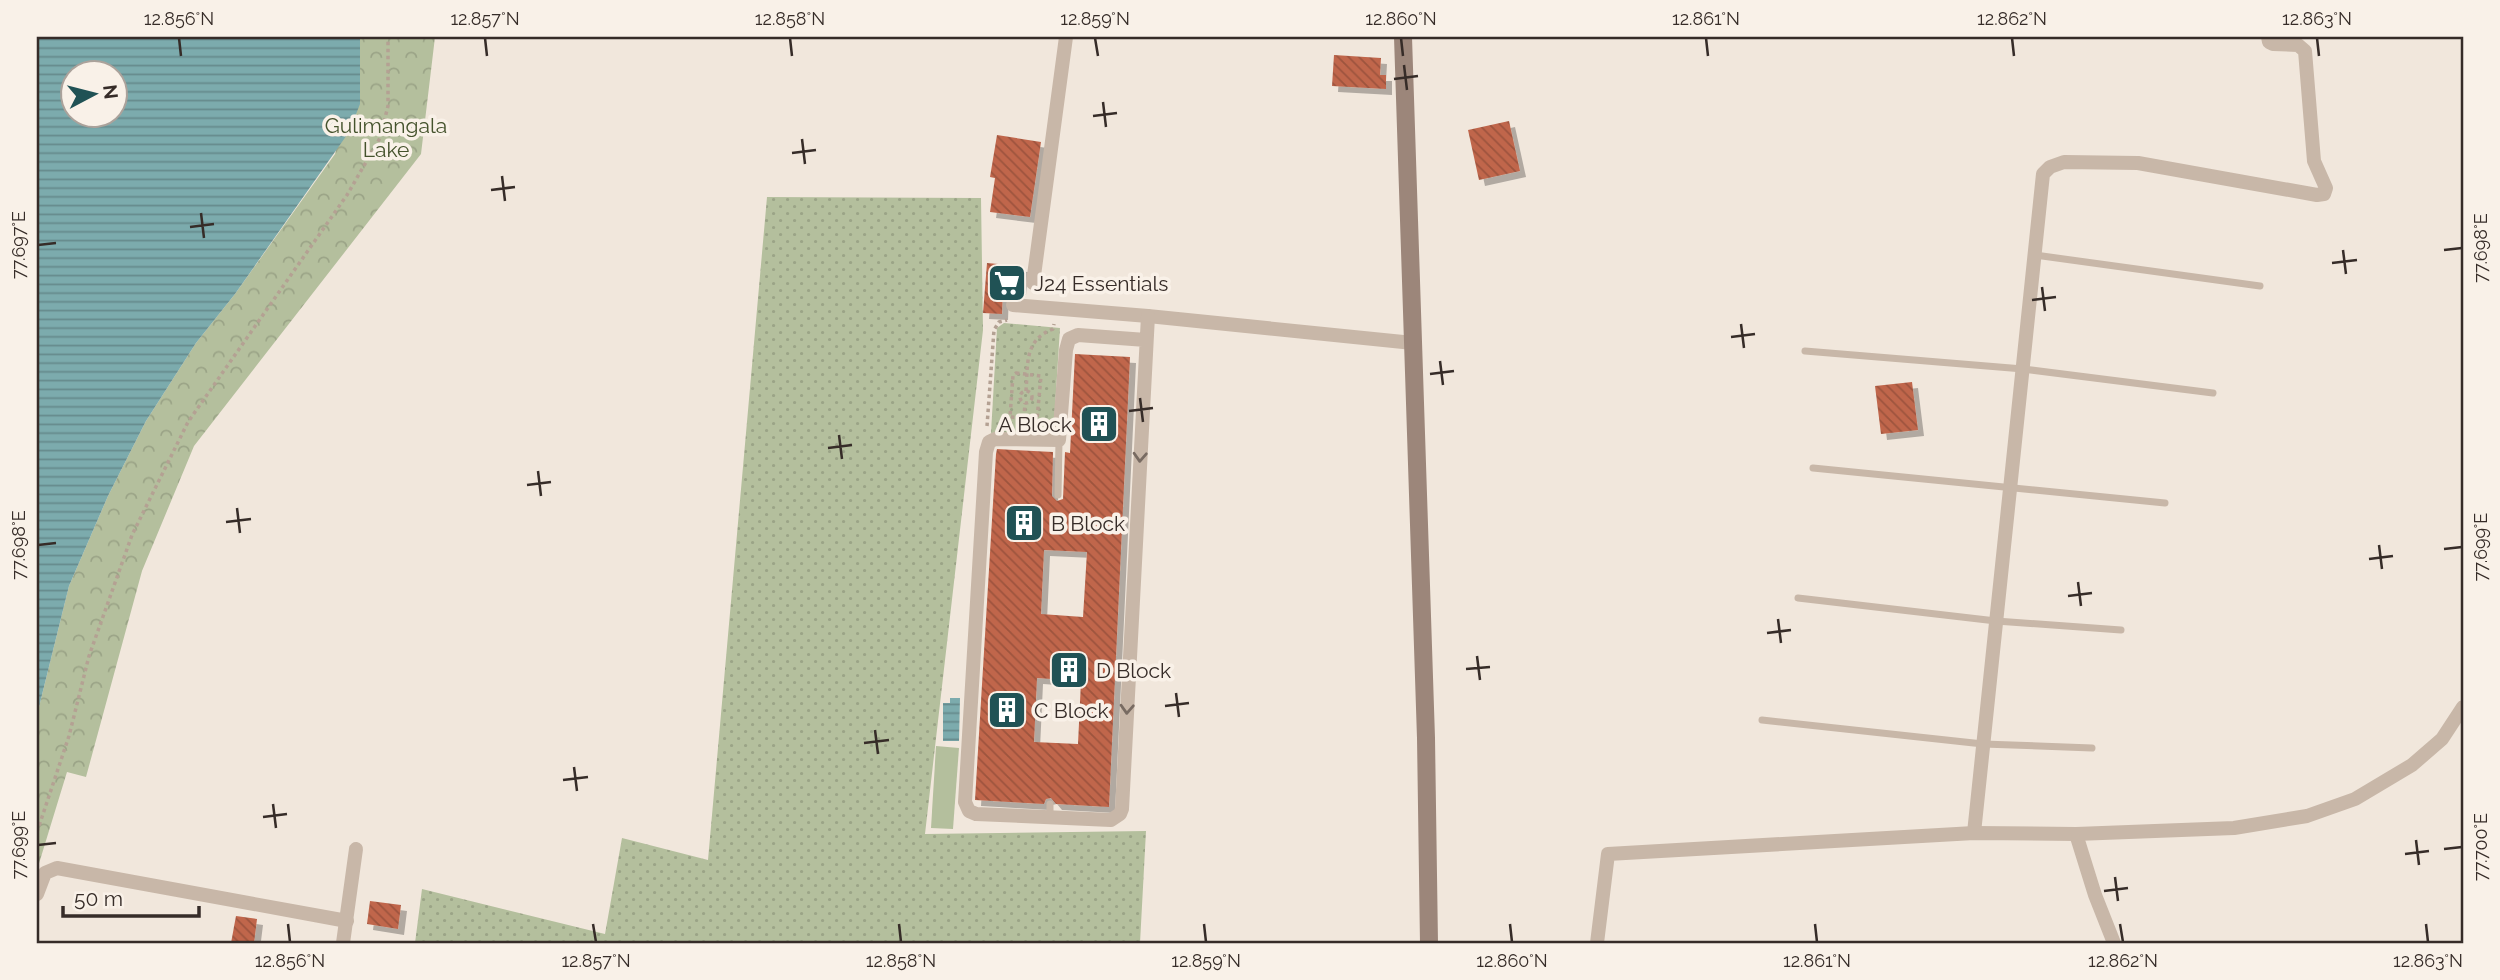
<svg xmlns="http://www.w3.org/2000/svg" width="2500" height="980" viewBox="0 0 2500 980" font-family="Raleway,sans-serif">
<defs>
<pattern id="grass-dots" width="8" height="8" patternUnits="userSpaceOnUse" patternTransform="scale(1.75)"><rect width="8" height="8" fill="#b4bf9d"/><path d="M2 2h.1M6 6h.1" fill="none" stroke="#9ba487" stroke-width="1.8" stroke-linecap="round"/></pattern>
<pattern id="park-crowns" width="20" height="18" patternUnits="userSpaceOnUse" patternTransform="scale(1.75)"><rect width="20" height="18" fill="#b4bf9d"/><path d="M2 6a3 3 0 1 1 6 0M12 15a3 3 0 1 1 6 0" fill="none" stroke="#9ba487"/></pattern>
<pattern id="water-rules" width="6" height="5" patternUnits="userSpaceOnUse" patternTransform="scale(1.75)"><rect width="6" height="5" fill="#7cabad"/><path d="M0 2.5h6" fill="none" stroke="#668b8d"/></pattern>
<pattern id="building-back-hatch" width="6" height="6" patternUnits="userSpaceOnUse" patternTransform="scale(1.75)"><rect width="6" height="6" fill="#c0664b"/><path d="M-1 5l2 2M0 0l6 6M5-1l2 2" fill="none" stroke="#9d543e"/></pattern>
<filter id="shadow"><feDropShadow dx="6" dy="6" stdDeviation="0" flood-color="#0004"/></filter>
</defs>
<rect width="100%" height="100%" fill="#f1e7dc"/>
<g fill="url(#grass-dots)">
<polygon points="767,197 981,198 983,330 925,834 1146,831 1140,943 415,943 422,889 605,934 622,838 708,860"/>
<polygon points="1004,323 1060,328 1054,424 1047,433 1041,435 991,433 997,328"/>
</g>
<polygon fill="url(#park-crowns)" points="360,37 435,37 421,154 194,446 142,571 86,777 67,772 37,870 37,715 69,586 108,496 146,421 196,343 235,294 335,154 359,54"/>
<polygon fill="#b4bf9d" points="936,746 959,748 953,829 931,828"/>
<g fill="url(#water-rules)" fill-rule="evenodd">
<path d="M37 37H360V104L349 132 235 294 196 343 146 421 108 496 69 586 37 715ZM74 74H116V116H74Z"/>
<polygon points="950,698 960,698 959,741 943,741 943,703 950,703"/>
</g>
<g fill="url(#building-back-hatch)" fill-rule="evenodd" filter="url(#shadow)">
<polygon points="1334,55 1381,58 1380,75 1386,75 1386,89 1332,86"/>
<polygon points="1509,121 1520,171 1479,180 1468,130"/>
<polygon points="997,135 1041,142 1030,217 990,212 995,178 990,177"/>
<polygon points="987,263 1022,266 1020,289 1003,287 1002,314 983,313"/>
<path d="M1075 354 1130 357 1109 807 1056 804 1051 798 1046 799 1044 804 975 800 996 454 997 449 1053 452 1052 496 1057 501 1063 499 1065 452 1070 453ZM1044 550 1087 552 1083 617 1041 614ZM1037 678 1081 681 1078 744 1034 742Z"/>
<polygon points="1912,382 1918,430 1881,434 1875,386"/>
<polygon points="370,901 401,905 398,929 367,924"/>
<polygon points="236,916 257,919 254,943 231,943"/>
</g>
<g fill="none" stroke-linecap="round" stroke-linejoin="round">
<g stroke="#b4a193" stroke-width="3.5" stroke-dasharray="3.5 3.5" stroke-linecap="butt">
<polygon points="1016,373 1041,376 1037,419 1010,417 1013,375"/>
<circle cx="1026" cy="397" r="6"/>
<path d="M1026 391C1028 364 1024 340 1053 329L1054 324"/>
<polyline points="1024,418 1025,403"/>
<polyline points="987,426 994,330 999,322 1007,320"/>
<polyline points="37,832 69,736 89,656 132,535 188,422 347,195 380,138 388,106 388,37"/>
</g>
<g stroke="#c8b7a8" stroke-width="7">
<polyline points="2035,255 2260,286"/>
<polyline points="1805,351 2023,369 2213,393"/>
<polyline points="1813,468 2165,503"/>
<polyline points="1058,495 1059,440"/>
<polyline points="1798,598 1996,621 2121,630"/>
<polyline points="1762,720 1983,744 2092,748"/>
<polyline points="1050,804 1050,817"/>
</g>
<g stroke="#c8b7a8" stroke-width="14">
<polyline points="1033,283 1066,37"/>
<polyline points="1013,305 1148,316 1413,343"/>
<polyline points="1146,340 1078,335 1069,339 1066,350 1059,440 995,439 989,442 986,452 965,802 969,811 976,814 1111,820 1120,814 1122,809 1148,316"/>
<polyline points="1974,833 2043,174 2050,167 2064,162 2138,163 2317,195 2324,194 2326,188 2314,161 2305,51 2298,45 2273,44 2269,42 2268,37"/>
<polyline points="2076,834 2095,895 2114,943"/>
<polyline points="37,894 45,873 57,868 347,921"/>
<polyline points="343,943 356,849"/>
<polyline points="1597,943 1608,854 1974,833 2076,834 2234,828 2307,816 2355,799 2412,765 2442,739 2463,707"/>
</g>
<polyline stroke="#9c867a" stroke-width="18" points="1403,37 1426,738 1429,943"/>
</g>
<defs><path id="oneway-chevron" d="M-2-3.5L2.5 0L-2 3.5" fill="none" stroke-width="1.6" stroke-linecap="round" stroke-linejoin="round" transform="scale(1.75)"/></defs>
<g stroke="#786b62">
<use href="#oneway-chevron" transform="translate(1140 457) rotate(93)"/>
<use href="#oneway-chevron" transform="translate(1127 709) rotate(93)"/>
</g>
<path fill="none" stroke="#362c28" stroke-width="2.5" d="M179 38 181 56M485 38 487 56M790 38 792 56M1095 38 1098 56M1401 38 1403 56M1706 38 1708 56M2012 38 2014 56M2317 38 2319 56M1404 65 1407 90M1394 79 1418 76M1103 102 1106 127M1093 116 1117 113M802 139 805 164M792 153 816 150M502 176 505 201M491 190 515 187M201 213 204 238M190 227 214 224M38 245 56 243M2343 250 2346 274M2444 250 2462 248M2332 263 2357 260M2042 287 2045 311M2032 300 2056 297M1741 324 1744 348M1731 337 1755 334M1440 361 1443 385M1430 374 1454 371M1140 398 1143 422M1129 411 1153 408M839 435 842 459M828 448 852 445M538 471 541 496M527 485 551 482M237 508 240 533M226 522 251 519M38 545 56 543M2379 545 2382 569M2444 549 2462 547M2369 559 2393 556M2078 582 2081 606M2068 596 2092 593M1778 619 1781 643M1767 633 1791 630M1477 656 1480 680M1466 669 1490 667M1176 693 1179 717M1165 706 1189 703M875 730 878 754M864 743 889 740M574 767 577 791M563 780 588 777M273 804 276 828M263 817 287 814M2416 840 2419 865M38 845 56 843M2444 849 2462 847M2405 854 2429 851M2115 877 2118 901M2104 891 2128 888M288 924 290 942M593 924 596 942M899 924 901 942M1204 924 1206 942M1510 924 1512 942M1815 924 1817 942M2120 924 2123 942M2426 924 2428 942"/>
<defs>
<g id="supermarket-square" transform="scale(2.0125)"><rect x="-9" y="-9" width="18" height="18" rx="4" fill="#205255" stroke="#f9f1e8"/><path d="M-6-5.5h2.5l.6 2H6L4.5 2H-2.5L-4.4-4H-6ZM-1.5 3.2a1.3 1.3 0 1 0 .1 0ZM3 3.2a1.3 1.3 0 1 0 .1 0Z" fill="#fff"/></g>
<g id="building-square" transform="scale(2.0125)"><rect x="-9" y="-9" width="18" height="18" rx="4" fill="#205255" stroke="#f9f1e8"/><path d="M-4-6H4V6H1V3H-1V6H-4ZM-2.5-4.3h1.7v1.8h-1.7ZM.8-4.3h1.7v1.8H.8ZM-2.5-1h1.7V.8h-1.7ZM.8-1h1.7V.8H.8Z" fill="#fff"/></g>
</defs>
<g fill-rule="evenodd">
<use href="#supermarket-square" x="1007" y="283"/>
<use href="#building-square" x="1099" y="424"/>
<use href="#building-square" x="1024" y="523"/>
<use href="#building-square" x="1069" y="670"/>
<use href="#building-square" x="1007" y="710"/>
</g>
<g text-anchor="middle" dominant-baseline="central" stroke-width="7" stroke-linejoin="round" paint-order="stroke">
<g font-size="21" fill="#45532d" stroke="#f9f1e8">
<text x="386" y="125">Gulimangala<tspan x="386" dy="24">Lake</tspan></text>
</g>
<g font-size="21" fill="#362c28" stroke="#f9f1e8" text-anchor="start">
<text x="1034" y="283">J24 Essentials</text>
<text x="1072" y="424" text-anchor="end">A Block</text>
<text x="1051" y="523">B Block</text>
<text x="1096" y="670">D Block</text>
<text x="1034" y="710">C Block</text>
</g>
</g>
<rect width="2500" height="980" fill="none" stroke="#f9f1e8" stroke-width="77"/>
<g transform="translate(94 94) rotate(83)"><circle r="33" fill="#f9f1e8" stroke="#aba29b" stroke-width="2"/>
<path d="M0-5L12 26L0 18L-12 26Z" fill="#205255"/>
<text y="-10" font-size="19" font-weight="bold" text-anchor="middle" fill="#362c28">N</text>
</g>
<path d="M63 906v10h136v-10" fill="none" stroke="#362c28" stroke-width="3.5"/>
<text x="74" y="906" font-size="21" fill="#362c28" stroke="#f9f1e8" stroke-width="5" paint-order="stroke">50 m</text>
<rect x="38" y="38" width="2424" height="904" fill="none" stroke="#362c28" stroke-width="2.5"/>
<g font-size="18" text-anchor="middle" fill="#362c28">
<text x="179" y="25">12.856°N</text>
<text x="485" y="25">12.857°N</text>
<text x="790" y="25">12.858°N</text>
<text x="1095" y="25">12.859°N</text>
<text x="1401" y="25">12.860°N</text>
<text x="1706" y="25">12.861°N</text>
<text x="2012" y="25">12.862°N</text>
<text x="2317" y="25">12.863°N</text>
<text transform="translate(19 245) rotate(-90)" y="6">77.697°E</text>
<text transform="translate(2481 248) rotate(-90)" y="6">77.698°E</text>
<text transform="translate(19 545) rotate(-90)" y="6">77.698°E</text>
<text transform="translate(2481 547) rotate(-90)" y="6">77.699°E</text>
<text transform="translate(19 845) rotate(-90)" y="6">77.699°E</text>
<text transform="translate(2481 847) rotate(-90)" y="6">77.700°E</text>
<text x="290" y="967">12.856°N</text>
<text x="596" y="967">12.857°N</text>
<text x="901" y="967">12.858°N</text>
<text x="1206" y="967">12.859°N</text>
<text x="1512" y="967">12.860°N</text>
<text x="1817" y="967">12.861°N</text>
<text x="2123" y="967">12.862°N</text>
<text x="2428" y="967">12.863°N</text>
</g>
</svg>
